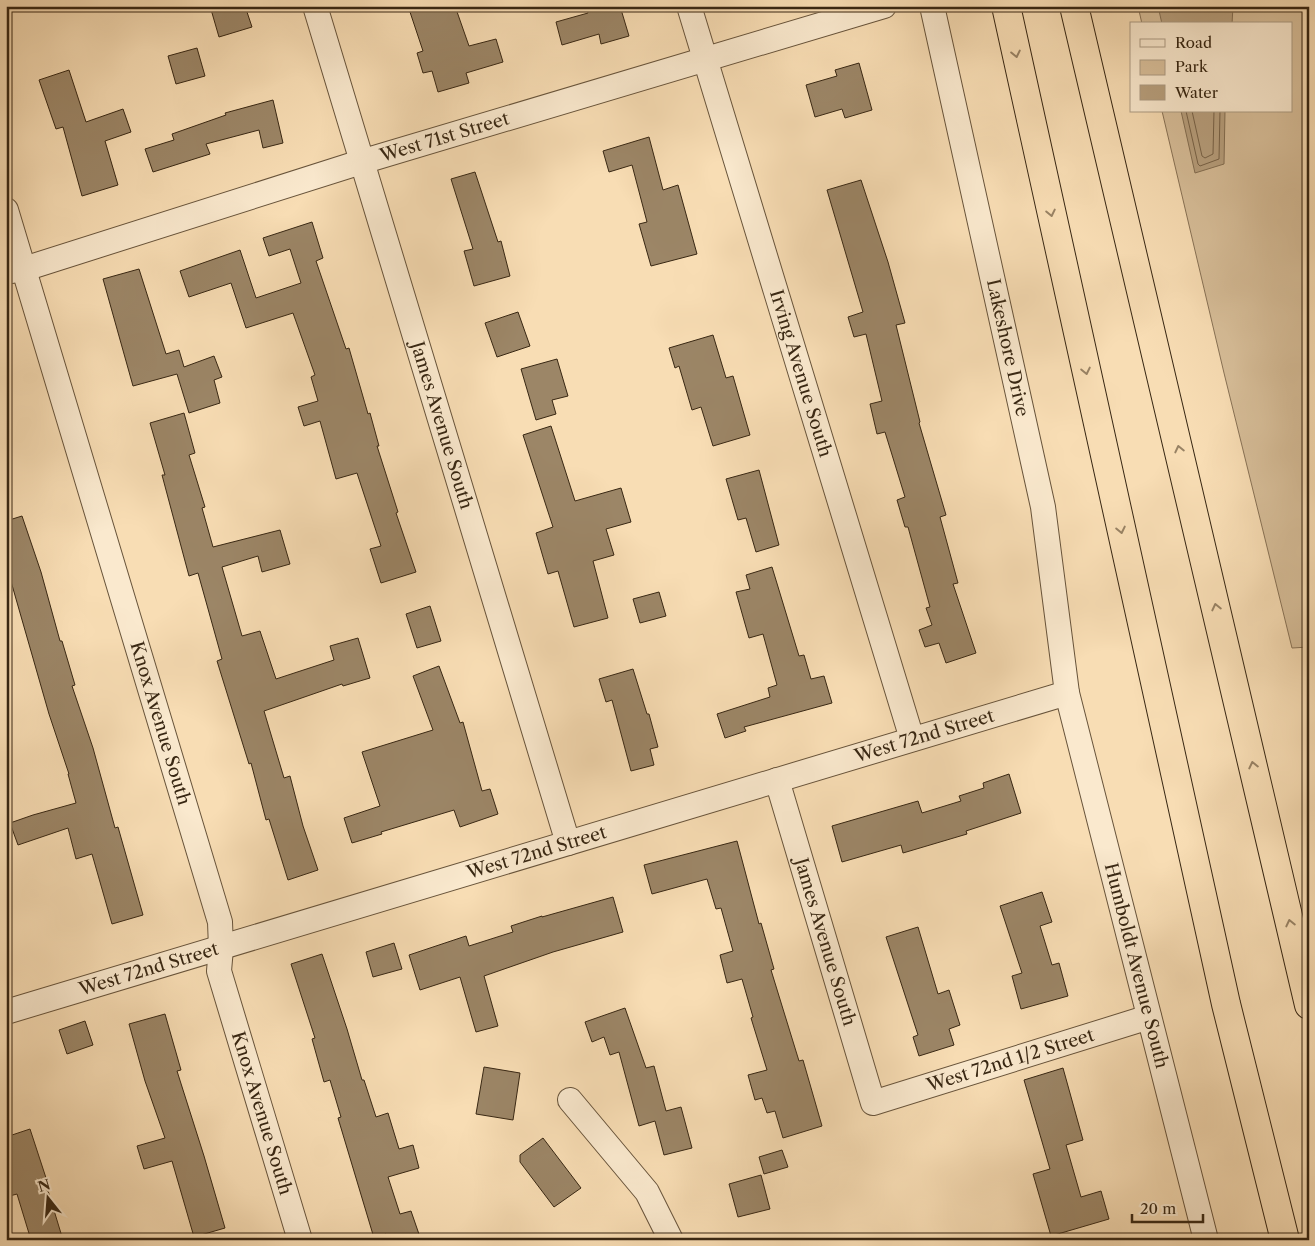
<svg xmlns="http://www.w3.org/2000/svg" width="1315" height="1246" viewBox="0 0 1315 1246" font-family="'Libre Caslon Text',serif">
<rect width="100%" height="100%" fill="#f8ddb4"/>
<filter id="stains"><feTurbulence type="fractalNoise" baseFrequency=".004" numOctaves="4"/><feColorMatrix values="0 0 0 0 .2 0 0 0 0 .09 0 0 0 0 .02 0 0 0 .5 -.17"/></filter>
<radialGradient id="worn" r=".72"><stop offset=".6" stop-color="#630" stop-opacity="0"/><stop offset="1" stop-color="#630" stop-opacity=".3"/></radialGradient>
<polygon fill="#d7be99" stroke="#887256" points="1138,6 1309,6 1309,647 1292,648 1224,373 1162,111 1291,111 1291,24 1142,24"/>
<g fill="#b79f7d" stroke="#846f53">
<polygon points="1158,6 1233,6 1232,24 1162,24"/>
<polygon points="1181,111 1225,111 1224,164 1195,173"/>
</g>
<g fill="none" stroke-linecap="round" stroke-linejoin="round">
<g stroke="#786348" stroke-width="1">
<polyline points="1186,111 1198,164 1200,166 1219,159 1220,111"/>
<polyline points="1192,111 1202,156 1205,158 1213,154 1214,111"/>
</g>
</g>
<g fill="#9c8667" stroke="#382713">
<polygon points="210,6 245,6 252,27 219,37"/>
<polygon points="408,6 455,6 469,46 496,39 503,62 466,73 469,83 438,92 432,71 423,73 417,53 423,51"/>
<polygon points="586,6 620,6 629,36 601,44 599,34 562,45 556,22 588,13"/>
<polygon points="197,48 205,76 176,84 168,56"/>
<polygon points="859,63 872,110 845,118 842,109 815,117 806,85 837,76 835,70"/>
<polygon points="69,70 86,122 123,109 131,132 105,141 118,185 82,196 63,127 56,129 39,80"/>
<polygon points="273,100 283,143 263,148 259,130 206,144 210,154 153,172 145,149 174,140 172,134 226,115 225,113"/>
<polygon points="649,137 663,190 678,185 697,254 651,266 639,224 647,222 632,165 609,172 603,151"/>
<polygon points="475,172 498,242 501,241 510,276 474,286 464,251 473,249 451,179"/>
<polygon points="861,180 888,262 905,323 896,325 920,422 919,423 946,515 940,517 958,583 953,584 976,653 946,663 939,643 925,647 919,630 932,625 926,608 930,607 908,527 905,527 897,500 905,497 885,432 877,434 870,404 882,401 866,334 854,337 848,317 863,312 827,190"/>
<polygon points="312,222 323,258 316,261 346,349 349,348 368,414 370,413 379,446 377,446 398,512 396,513 416,572 381,583 370,549 381,546 357,473 336,479 320,421 304,426 298,407 318,401 311,377 315,375 293,313 246,328 231,283 189,297 180,271 240,250 256,298 301,283 290,249 269,256 263,238"/>
<polygon points="139,269 166,354 179,350 184,367 214,356 222,377 214,380 220,403 189,413 177,374 133,386 103,279"/>
<polygon points="518,312 530,346 497,357 485,323"/>
<polygon points="713,335 726,378 733,376 750,435 713,446 701,407 692,410 679,366 675,368 669,348"/>
<polygon points="557,359 568,396 552,400 556,414 536,420 521,369"/>
<polygon points="184,413 195,453 189,455 205,507 202,508 213,547 280,530 290,564 262,572 258,556 222,567 242,636 260,631 276,679 334,660 330,646 358,638 370,678 343,686 342,684 264,711 284,778 290,776 303,826 318,870 288,880 269,819 266,820 251,763 249,764 217,661 222,659 198,573 189,576 162,475 165,475 150,423"/>
<polygon points="551,426 575,501 621,488 631,522 606,529 614,555 593,561 608,618 574,627 558,571 548,574 536,533 553,527 523,435"/>
<polygon points="759,470 779,545 756,552 746,518 738,520 726,479"/>
<polygon points="22,516 41,572 60,641 62,641 75,685 72,686 93,748 115,828 118,827 143,915 112,924 92,854 76,859 68,828 18,845 10,823 33,815 76,803 68,774 69,774 49,714 6,564 6,521"/>
<polygon points="772,567 799,656 804,655 811,679 824,676 832,703 744,727 746,731 725,738 717,714 770,697 768,688 777,685 763,634 749,638 736,592 750,589 746,575"/>
<polygon points="659,592 666,616 640,623 633,599"/>
<polygon points="430,606 441,641 417,648 406,614"/>
<polygon points="439,666 460,723 463,722 482,791 490,789 498,814 460,827 454,810 381,832 382,834 352,843 344,818 380,806 362,752 433,730 413,676"/>
<polygon points="633,669 647,714 649,714 658,747 650,749 654,765 631,771 612,700 606,702 599,679"/>
<polygon points="1009,774 1021,813 966,831 967,834 903,853 901,845 842,862 832,826 918,801 922,813 961,801 959,796 984,788 983,783"/>
<polygon points="737,841 759,924 761,923 774,969 771,970 799,1061 803,1060 822,1126 783,1138 775,1111 767,1113 762,1098 755,1100 748,1075 767,1070 751,1018 753,1017 742,979 727,983 720,955 733,951 721,908 716,909 707,879 652,894 644,865"/>
<polygon points="1042,892 1052,922 1040,926 1052,965 1059,963 1068,996 1021,1009 1012,976 1022,973 1000,906"/>
<polygon points="613,897 623,932 553,952 484,976 498,1026 476,1032 460,977 420,990 409,955 466,936 469,946 513,932 511,926 542,916 542,917"/>
<polygon points="918,927 938,994 949,990 960,1025 949,1029 954,1045 919,1056 913,1037 918,1035 886,937"/>
<polygon points="394,943 402,969 373,977 366,952"/>
<polygon points="322,954 347,1029 362,1080 364,1080 376,1117 388,1113 399,1149 413,1145 419,1168 388,1177 400,1214 411,1211 421,1240 388,1240 386,1234 374,1238 338,1118 341,1117 330,1080 324,1082 312,1039 315,1038 291,964"/>
<polygon points="625,1008 646,1068 654,1066 666,1111 681,1107 692,1148 664,1155 655,1121 639,1126 619,1052 610,1055 604,1037 592,1042 585,1022"/>
<polygon points="165,1014 181,1070 177,1071 204,1156 225,1228 194,1237 172,1161 144,1169 137,1146 165,1138 145,1081 129,1024"/>
<polygon points="85,1021 93,1045 67,1054 59,1030"/>
<polygon points="484,1067 520,1073 513,1120 476,1114"/>
<polygon points="1063,1068 1083,1140 1066,1145 1081,1197 1101,1191 1109,1219 1051,1236 1033,1174 1050,1169 1024,1080"/>
<polygon points="30,1129 48,1184 46,1184 63,1240 31,1240 17,1194 6,1197 6,1137"/>
<polygon points="543,1138 581,1188 554,1207 520,1162 520,1155"/>
<polygon points="782,1150 788,1167 764,1174 759,1157"/>
<polygon points="761,1175 770,1209 738,1217 729,1184"/>
</g>
<g fill="none" stroke-linecap="round" stroke-linejoin="round">
<g stroke="#68543b" stroke-width="26">
<g id="minor">
<path id="s1" d="M315 6 568 843"/>
<path id="s2" d="M689 6 912 739"/>
<path id="s3" d="M932 6 1043 507 1067 693 1206 1240"/>
<path id="s4" d="M6 210 220 922 221 948 219 971 300 1240"/>
<path id="s5" d="M6 272 24 269 361 162 884 6"/>
<path id="s6" d="M777 780 873 1103 1149 1017"/>
<path id="s7" d="M6 1012 1067 693"/>
<polyline points="570,1100 647,1192 671,1240"/>
</g>
</g>
<g stroke="#382713" stroke-width="30">
<g id="motorway">
<polyline points="1006,6 1226,1004 1285,1240"/>
<polyline points="1074,6 1309,1005"/>
</g>
</g>
<use href="#minor" stroke="#fae9ce" stroke-width="24"/>
<use href="#motorway" stroke="#f8ddb4" stroke-width="28"/>
</g>
<defs><path id="oneway-chevron" d="M-2-3.5L2.5 0L-2 3.5" fill="none" stroke-width="1.6" stroke-linecap="round" stroke-linejoin="round" transform="scale(1.25)"/></defs>
<g stroke="#988264">
<use href="#oneway-chevron" transform="translate(1016 54) rotate(78)"/>
<use href="#oneway-chevron" transform="translate(1051 213) rotate(78)"/>
<use href="#oneway-chevron" transform="translate(1086 371) rotate(78)"/>
<use href="#oneway-chevron" transform="translate(1179 449) rotate(-103)"/>
<use href="#oneway-chevron" transform="translate(1121 530) rotate(78)"/>
<use href="#oneway-chevron" transform="translate(1216 607) rotate(-103)"/>
<use href="#oneway-chevron" transform="translate(1253 765) rotate(-103)"/>
<use href="#oneway-chevron" transform="translate(1290 923) rotate(-103)"/>
</g>
<g text-anchor="middle" dominant-baseline="central" stroke-width="4" stroke-linejoin="round" paint-order="stroke">
<g font-size="18" fill="#382713" stroke="#fae9ce">
<text stroke="none"><textPath href="#s5" startOffset="459">West 71st Street</textPath></text>
<text stroke="none"><textPath href="#s3" startOffset="350">Lakeshore Drive</textPath></text>
<text stroke="none"><textPath href="#s2" startOffset="384">Irving Avenue South</textPath></text>
<text stroke="none"><textPath href="#s1" startOffset="438">James Avenue South</textPath></text>
<text stroke="none"><textPath href="#s4" startOffset="536">Knox Avenue South</textPath></text>
<text stroke="none"><textPath href="#s7" startOffset="959">West 72nd Street</textPath></text>
<text stroke="none"><textPath href="#s7" startOffset="554">West 72nd Street</textPath></text>
<text stroke="none"><textPath href="#s6" startOffset="169">James Avenue South</textPath></text>
<text stroke="none"><textPath href="#s3" startOffset="982">Humboldt Avenue South</textPath></text>
<text stroke="none"><textPath href="#s7" startOffset="149">West 72nd Street</textPath></text>
<text stroke="none"><textPath href="#s6" startOffset="481">West 72nd 1/2 Street</textPath></text>
<text stroke="none"><textPath href="#s4" startOffset="941">Knox Avenue South</textPath></text>
</g>
</g>
<rect width="1315" height="1246" fill="none" stroke="#f8ddb4" stroke-width="25"/>
<rect x="8" y="8" width="1300" height="1231" fill="none" stroke="#382713" stroke-width="2.5"/>
<rect x="12" y="12" width="1290" height="1221" fill="none" stroke="#382713"/>
<rect x="1130" y="22" width="162" height="90" fill="#fae9ce" stroke="#ac9b83"/>
<rect x="1140" y="39" width="25" height="8" fill="#fae9ce" stroke="#ac9b83"/>
<text x="1175" y="48" font-size="15" fill="#382713">Road</text>
<rect x="1140" y="60" width="25" height="15" fill="#d7be99" stroke="#ac9b83"/>
<text x="1175" y="72" font-size="15" fill="#382713">Park</text>
<rect x="1140" y="85" width="25" height="15" fill="#b79f7d" stroke="#ac9b83"/>
<text x="1175" y="98" font-size="15" fill="#382713">Water</text>
<g transform="translate(48 1198) rotate(343)" stroke="#fae9ce" stroke-width="4" paint-order="stroke">
<path d="M0-4L9 19L0 12L-9 19Z" fill="#382713"/>
<text y="-8" font-size="14" font-weight="bold" text-anchor="middle" fill="#382713">N</text>
</g>
<path d="M1132 1214v8h71v-8" fill="none" stroke="#382713" stroke-width="2.5"/>
<text x="1140" y="1214" font-size="15" fill="#382713" stroke="#fae9ce" stroke-width="4" paint-order="stroke">20 m</text>
<rect width="100%" height="100%" filter="url(#stains)"/>
<rect width="100%" height="100%" fill="url(#worn)"/>
</svg>
